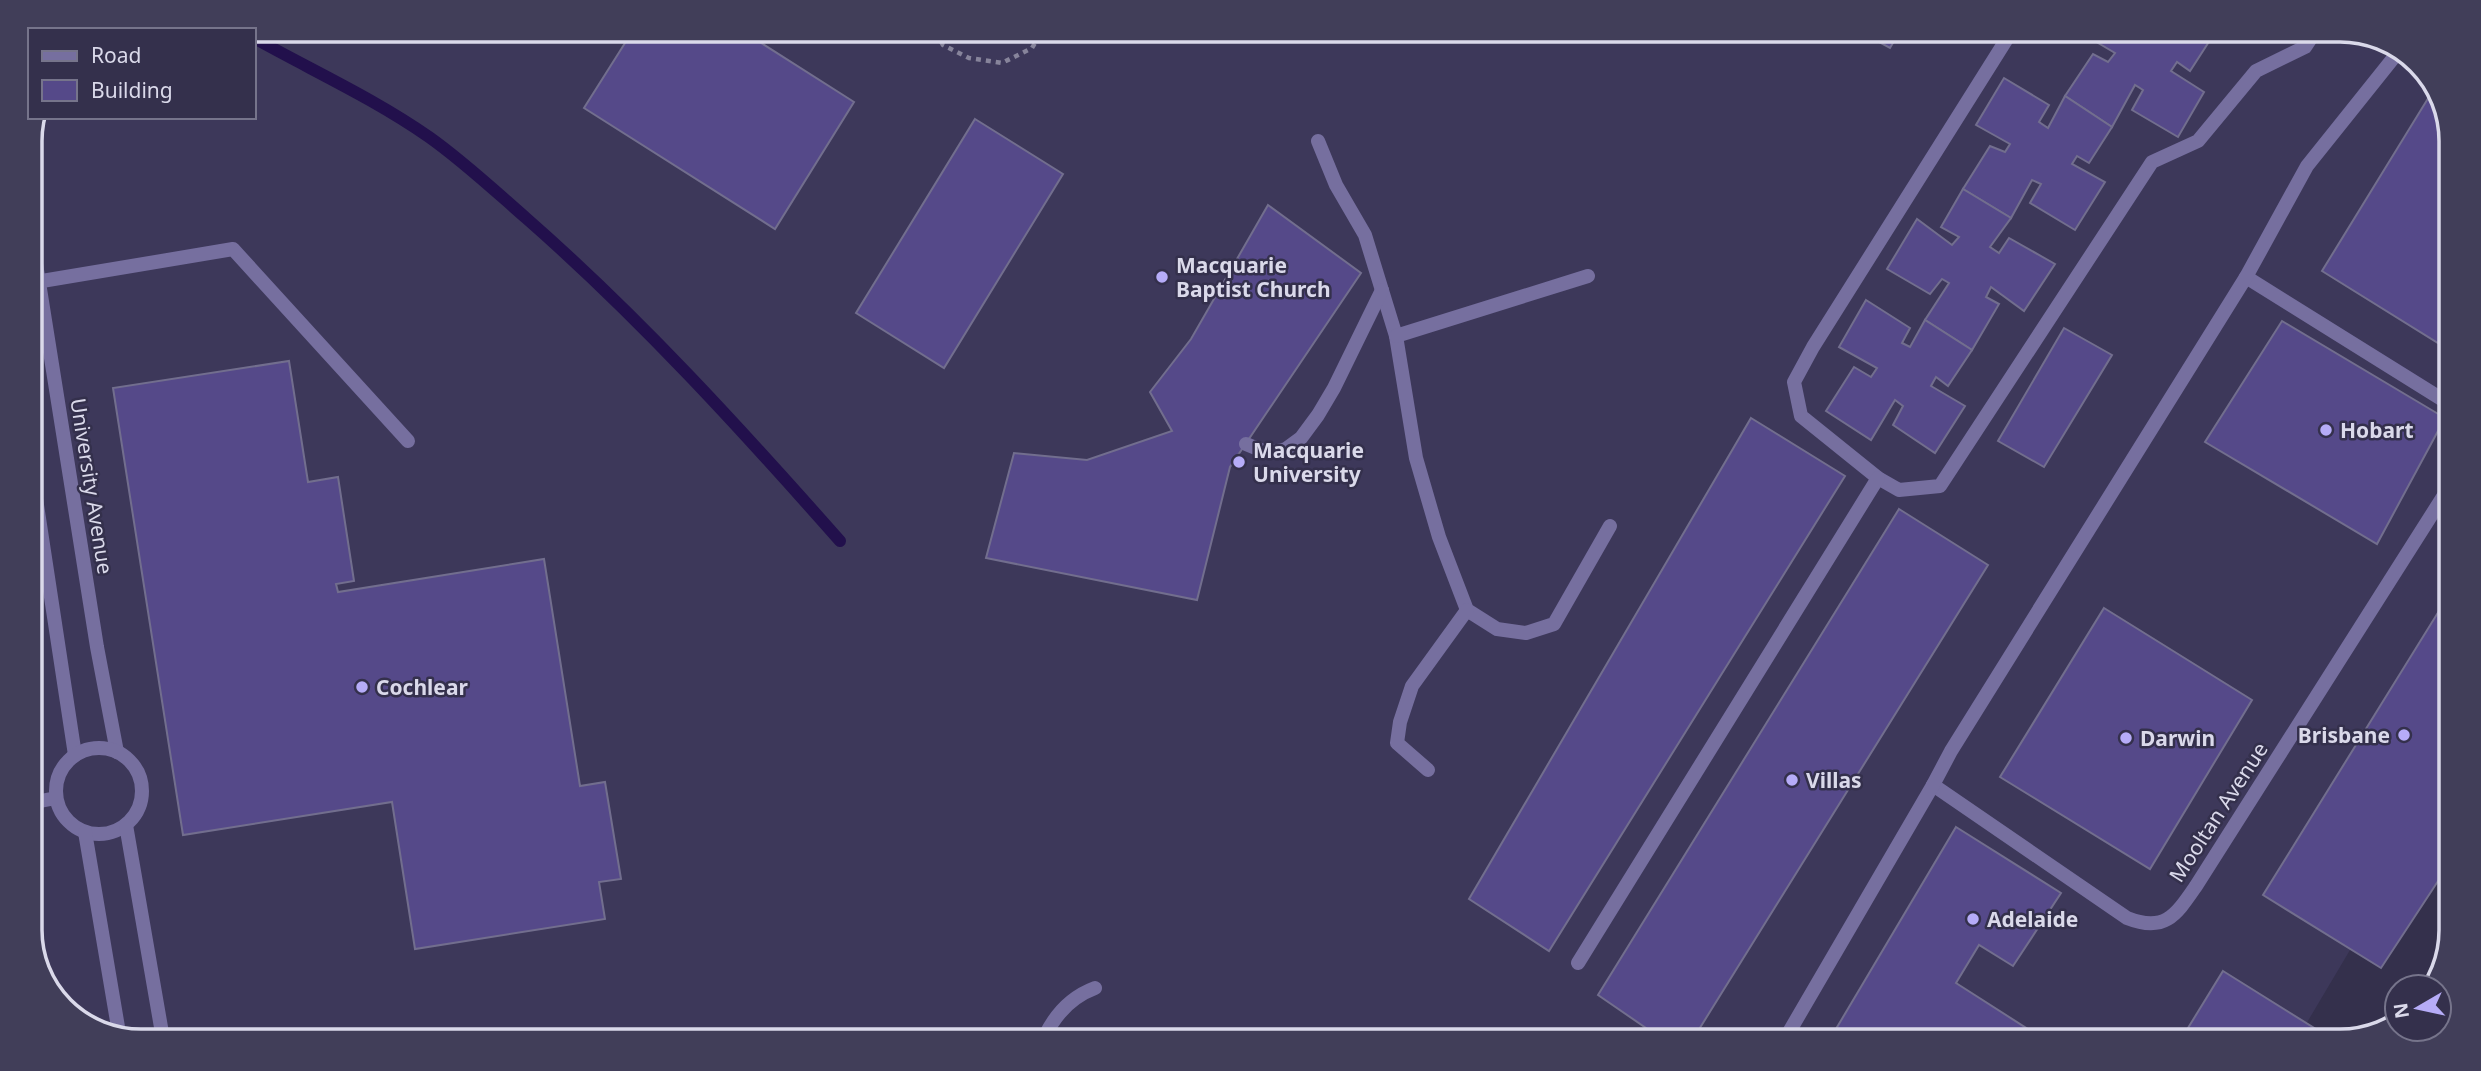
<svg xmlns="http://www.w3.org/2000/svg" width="2481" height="1071" viewBox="0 0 2481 1071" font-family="'Noto Sans',sans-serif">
<rect width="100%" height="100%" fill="#34304c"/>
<polygon fill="#3d385a" points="254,30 2382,38 2432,79 2451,134 2445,790 2296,1041 99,1033 52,998 30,938 30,134 37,117 254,117"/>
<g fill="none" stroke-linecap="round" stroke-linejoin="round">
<path stroke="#22104c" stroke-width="12" d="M254 38C313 71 373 98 429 137 463 161 495 191 526 218 639 317 741 429 840 541"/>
</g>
<g fill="#554989" stroke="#726e8e" stroke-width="2">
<polygon points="632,32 744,32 854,102 775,229 584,108"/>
<polygon points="1868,36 1897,36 1890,48"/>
<polygon points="2088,37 2212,37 2190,71 2177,62 2171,71 2204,92 2178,137 2132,110 2143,90 2135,85 2112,127 2065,96 2093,54 2108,62 2115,53"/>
<polygon points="2004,78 2049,105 2039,122 2048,128 2065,96 2112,127 2089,163 2077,156 2072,164 2105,182 2075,230 2030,203 2041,184 2032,180 2011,218 1963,189 1990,146 2005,152 2010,144 1976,125"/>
<polygon points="2435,87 2451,134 2449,324 2438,343 2322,271"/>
<polygon points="975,119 1063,174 944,368 856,313"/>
<polygon points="1963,189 2011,218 1990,247 1999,253 2009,238 2055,264 2024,311 1991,287 1986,297 1999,304 1972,350 1925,320 1949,283 1942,279 1930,294 1887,269 1917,219 1952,245 1959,237 1941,227"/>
<polygon points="1268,205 1361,273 1230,467 1197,600 986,558 1014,453 1087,460 1172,431 1150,392 1191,339"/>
<polygon points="1866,300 1910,328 1902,343 1910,347 1925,320 1972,350 1948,386 1936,377 1931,386 1965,406 1935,453 1893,425 1903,406 1895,400 1871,440 1826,411 1854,367 1871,377 1877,368 1839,347"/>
<polygon points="2282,321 2445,418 2377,544 2205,442"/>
<polygon points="2064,328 2112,355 2044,467 1998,441"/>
<polygon points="289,361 308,482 338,477 354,581 336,584 338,592 544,559 580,786 605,782 621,879 599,882 605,919 415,949 392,802 183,835 113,388"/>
<polygon points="1751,418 1845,476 1549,951 1469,899"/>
<polygon points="1899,509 1988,565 1693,1039 1662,1039 1598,995"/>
<polygon points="2447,598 2444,872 2381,968 2263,895"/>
<polygon points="2104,608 2252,700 2150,869 2000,777"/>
<polygon points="1956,827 2061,893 2013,966 1979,945 1956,983 2045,1040 1830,1039"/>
<polygon points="2223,971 2327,1036 2323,1041 2180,1041"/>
</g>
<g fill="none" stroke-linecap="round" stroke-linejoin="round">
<polyline stroke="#87849b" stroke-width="4.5" stroke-dasharray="5 5" stroke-linecap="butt" points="936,33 943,45 969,58 1002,63 1032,48 1041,33"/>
<g stroke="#766f9f" stroke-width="14">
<polyline points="1318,141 1336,185 1365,235 1396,336 1416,458 1439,537 1467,610 1497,629 1526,633 1554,624 1610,526"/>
<polyline points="30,283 233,249 408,441"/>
<polyline points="1396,336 1588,276"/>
<polyline points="1246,444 1268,453 1286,449 1301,438 1318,415 1334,388 1382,290"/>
<polyline points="1428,770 1397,743 1400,722 1412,686 1467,610"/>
<polyline points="30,803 56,798"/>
<path d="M1045 1036C1056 1013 1071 997 1095 988"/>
</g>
<g stroke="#766f9f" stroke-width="14">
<polyline points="2008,37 1813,347 1794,382 1801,416 1878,478 1899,490 1940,486 2152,162 2198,141 2256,71 2305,47 2311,38"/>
<polyline points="30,226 97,647 117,752"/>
<polyline points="2246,277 2448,403"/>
<polyline points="30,459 75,755"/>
<circle cx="99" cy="791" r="43"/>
<path d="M1933 785 2127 918C2165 933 2176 915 2196 886L2448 489"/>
<polyline points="126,825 162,1033"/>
<polyline points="85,832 119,1033"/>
<polyline points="1578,963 1878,478"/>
<polyline points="1785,1039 1933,785 1951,751 2246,277 2307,166 2399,51"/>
</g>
</g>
<g fill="#b6acf8" stroke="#34304c" stroke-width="2.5">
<circle cx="1162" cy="277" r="7"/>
<circle cx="2326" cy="430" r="7"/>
<circle cx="1239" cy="462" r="7"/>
<circle cx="362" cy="687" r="7"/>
<circle cx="2404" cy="735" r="7"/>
<circle cx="2126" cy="738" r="7"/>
<circle cx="1792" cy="780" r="7"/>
<circle cx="1973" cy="919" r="7"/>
</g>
<g text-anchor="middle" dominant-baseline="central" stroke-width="5" stroke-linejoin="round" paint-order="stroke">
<g font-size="21" font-weight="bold" fill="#dad9ea" stroke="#34304c" text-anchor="start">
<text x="1176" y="265">Macquarie<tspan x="1176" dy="24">Baptist Church</tspan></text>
<text x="2340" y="430">Hobart</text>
<text x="1253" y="450">Macquarie<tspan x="1253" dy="24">University</tspan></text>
<text x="376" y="687">Cochlear</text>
<text x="2390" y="735" text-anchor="end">Brisbane</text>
<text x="2140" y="738">Darwin</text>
<text x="1806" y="780">Villas</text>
<text x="1987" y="919">Adelaide</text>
</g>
<g font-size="21" fill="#dad9ea" stroke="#34304c">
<text transform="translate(92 486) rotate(81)">University Avenue</text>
<text transform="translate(2218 812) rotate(-57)">Mooltan Avenue</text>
</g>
</g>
<path d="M0 0H2481V1071H0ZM141 42H2340A99 99 0 0 1 2439 141V930A99 99 0 0 1 2340 1029H141A99 99 0 0 1 42 930V141A99 99 0 0 1 141 42Z" fill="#413e59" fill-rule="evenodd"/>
<path fill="none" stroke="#dad9ea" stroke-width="3.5" d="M141 42H2340A99 99 0 0 1 2439 141V930A99 99 0 0 1 2340 1029H141A99 99 0 0 1 42 930V141A99 99 0 0 1 141 42Z"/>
<rect x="28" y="28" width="228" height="91" fill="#34304c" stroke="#76748b" stroke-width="2"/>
<rect x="42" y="51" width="35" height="10" fill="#766f9f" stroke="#76748b" stroke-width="2"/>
<text x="91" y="63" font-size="21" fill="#dad9ea">Road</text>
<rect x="42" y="80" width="35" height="21" fill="#554989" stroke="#76748b" stroke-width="2"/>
<text x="91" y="98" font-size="21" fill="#dad9ea">Building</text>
<g transform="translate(2418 1008) rotate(261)"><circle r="33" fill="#34304c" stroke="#76748b" stroke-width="2"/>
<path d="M0-5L12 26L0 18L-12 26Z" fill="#b6acf8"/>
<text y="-10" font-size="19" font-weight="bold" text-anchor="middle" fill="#dad9ea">N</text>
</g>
</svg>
